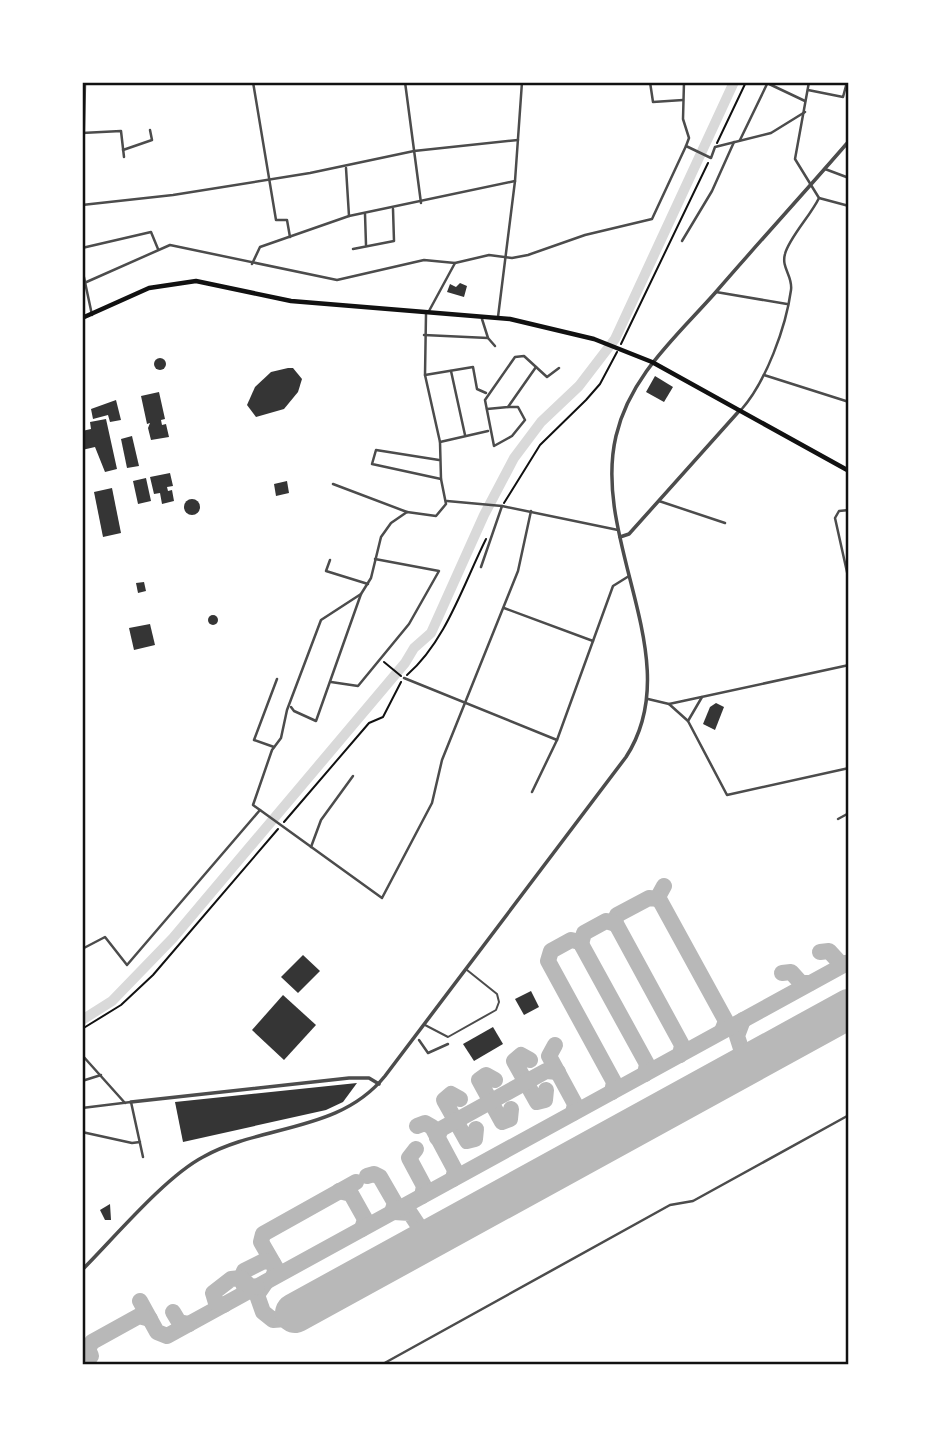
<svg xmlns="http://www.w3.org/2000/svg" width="931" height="1447" viewBox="0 0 931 1447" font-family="'PT Sans',sans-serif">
<rect width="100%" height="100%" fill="#fff"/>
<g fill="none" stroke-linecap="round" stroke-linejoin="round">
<polyline stroke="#d9d9d9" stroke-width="10" points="82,1020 112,1001 173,938 405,663 414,648 431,633 484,515 514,458 541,422 579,386 615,339 734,82"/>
<g stroke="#b8b8b8" stroke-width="16">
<polyline points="664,886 658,897 726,1021 722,1031"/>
<polyline points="658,899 649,898 617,915 615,922 682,1045 680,1055"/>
<polyline points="581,944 584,933 606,921 616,924"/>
<polyline points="820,952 829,951 840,963 848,963"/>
<polyline points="782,973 791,972 801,983 810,983"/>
<polyline points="555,1045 549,1056 575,1104 573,1113"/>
<polyline points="743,1050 755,1056 767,1054"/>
<polyline points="530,1060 521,1055 514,1061 537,1102 545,1100 546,1090"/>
<polyline points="737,1071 744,1058 737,1036 743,1020"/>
<polyline points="495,1080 486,1075 479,1080 502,1122 510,1119 511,1109"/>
<polyline points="612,1092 614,1082 548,961 551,951 571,940 580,942 647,1064 645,1074"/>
<polyline points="460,1099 451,1094 444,1100 467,1141 475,1139 476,1129"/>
<polyline points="417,1126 425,1123 432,1127 455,1170 453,1179"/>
<polyline points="437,1138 441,1129 546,1071 558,1072"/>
<polyline points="416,1149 409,1158 424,1186 422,1196"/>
<polyline points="367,1176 374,1174 380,1177 395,1203 392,1212"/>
<polyline points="339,1191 351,1194 365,1219 362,1229"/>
<polyline points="394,1212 410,1213 420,1228 429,1233 448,1230"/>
<polyline points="410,1250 419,1240 420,1228"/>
<polyline points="273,1277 276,1268 261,1242 263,1234 356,1182"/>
<polyline points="266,1282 257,1295 263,1312 273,1320 286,1319"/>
<polyline points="244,1286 241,1279 244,1271 264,1261 273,1263"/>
<polyline points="140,1301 157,1332 167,1336 849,962"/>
<polyline points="224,1305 216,1303 213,1293 231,1279 241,1278 250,1286 257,1287"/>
<polyline points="173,1312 179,1322 189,1324"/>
<polyline points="91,1356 88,1349 92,1342 139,1316 150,1319"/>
</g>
<polyline stroke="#b8b8b8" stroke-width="40" points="295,1313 849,1009"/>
</g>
<g fill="#353535">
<polygon points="460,283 467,286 464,297 447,292 450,284 456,287"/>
<circle cx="160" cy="364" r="6"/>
<polygon points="288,368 293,368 302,379 298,392 284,409 256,417 247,405 255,387 271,372"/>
<polygon points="655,376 673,387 664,402 646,392"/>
<polygon points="159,392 165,419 161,420 162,425 166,424 169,437 151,440 148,428 150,423 147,424 141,396"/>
<polygon points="116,400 121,420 110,422 108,415 93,419 91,409"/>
<polygon points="106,419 117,469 105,472 95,447 82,450 82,431 91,429 90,422"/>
<polygon points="132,436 139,466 127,468 121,439"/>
<polygon points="170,473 173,486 167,487 168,491 172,490 174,501 162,504 160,493 154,494 150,477"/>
<polygon points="146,478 151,501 138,504 133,481"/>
<polygon points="287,481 289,493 276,496 274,484"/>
<polygon points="112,488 121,533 103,537 94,492"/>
<circle cx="192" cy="507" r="8"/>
<polygon points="144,582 146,591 138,593 136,583"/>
<circle cx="213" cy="620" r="5"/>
<polygon points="150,624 155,645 134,650 129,628"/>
<polygon points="716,703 724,707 715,730 703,724 710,707"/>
<polygon points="303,955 320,971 298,993 281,977"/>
<polygon points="531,991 539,1007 524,1015 515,999"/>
<polygon points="283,995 316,1025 284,1060 252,1030"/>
<polygon points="493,1027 503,1044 474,1061 463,1044"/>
<polygon points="357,1083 343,1102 326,1110 183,1142 175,1102"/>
<polygon points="110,1204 111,1220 105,1220 100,1210"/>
</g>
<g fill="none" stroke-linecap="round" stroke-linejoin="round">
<g stroke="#111" stroke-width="2">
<polyline points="717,143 746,82"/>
<polyline points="621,344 708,163"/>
<polyline points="504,503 540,445 586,400 600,384 617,352"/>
<polyline points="384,662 401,676"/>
<path d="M407 675C446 641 463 585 486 539"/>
<polyline points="284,822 369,723 383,717 401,682"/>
<polyline points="82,1029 121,1005 153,975 278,829"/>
</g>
<polyline stroke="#4c4c4c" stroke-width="2" points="425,1025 448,1037 496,1010 499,1002 497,994 467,970"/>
<g stroke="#4c4c4c" stroke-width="2.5">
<polyline points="849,510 839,511 835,518 849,581"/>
<polyline points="702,697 688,721 727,795 849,768"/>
<polyline points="648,699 669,704 849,665"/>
<polyline points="669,704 688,721"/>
<polyline points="838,819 849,813"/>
<polyline points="419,1040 428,1053 448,1044"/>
<polyline points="381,1365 670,1205 693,1201 849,1115"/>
</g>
<g stroke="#4c4c4c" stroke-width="2.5">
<polyline points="253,82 276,220 287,220 290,237"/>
<polyline points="405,82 421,203"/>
<polyline points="650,82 653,102 683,100"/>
<polyline points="684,82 683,119 689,138 686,146 711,158 715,147 771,133 805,112"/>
<polyline points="82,83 90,82"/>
<polyline points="767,83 805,101"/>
<polyline points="808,90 843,97 847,82"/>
<polyline points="82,133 121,131 124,157"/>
<polyline points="740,140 768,82"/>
<polyline points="123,150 152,140 150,130"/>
<polyline points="346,168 349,216"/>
<polyline points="825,169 849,178"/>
<polyline points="819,198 849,206"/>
<polyline points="82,205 173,195 310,173 414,151 518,140"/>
<polyline points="82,209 85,83"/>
<polyline points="365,214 366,245"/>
<polyline points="682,241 712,191 734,142"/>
<polyline points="82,248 151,232 158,249"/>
<polyline points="353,249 394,241 393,209"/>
<polyline points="252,264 260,247 349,216 515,181"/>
<polyline points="82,268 92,315"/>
<polyline points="82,284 170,245 337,280 424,260 455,263 489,255 512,258 528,255 585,235 652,219 686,146"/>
<polyline points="716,292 787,304"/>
<polyline points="429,311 455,263"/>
<polyline points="498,317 515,181 522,82"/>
<polyline points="482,319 488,338 495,346"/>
<polyline points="424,335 488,338"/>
<polyline points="451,371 465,435"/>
<polyline points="425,375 473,367 477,389 486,393"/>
<polyline points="764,375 849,402"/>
<polyline points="508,407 518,407 525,420 512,436 494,446 485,400 515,357 524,356 547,377 559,368"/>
<polyline points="487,409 508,407 536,367"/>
<path d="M741 410C766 382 786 327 791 290 793 276 781 268 785 254 789 238 811 215 819 198L795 159 809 82"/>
<polyline points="440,442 488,431"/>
<polyline points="439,460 376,450 372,464 441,479"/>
<polyline points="333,484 407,512"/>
<polyline points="447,501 502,506 618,530"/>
<polyline points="659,501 725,523"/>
<polyline points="330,560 326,571 368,584"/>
<polyline points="481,567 502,506"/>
<polyline points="504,608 593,641"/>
<polyline points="404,678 557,740"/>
<polyline points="331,682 358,686 409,624 439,571 375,559"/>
<polyline points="291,707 294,711 316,721 361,594"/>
<polyline points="274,747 254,740 277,679"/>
<polyline points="532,792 557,740 613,586 629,576"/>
<polyline points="260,810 382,898 432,803 442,760 518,571 531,511"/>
<polyline points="311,847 321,820 353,776"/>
<polyline points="82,949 105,937 127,965 260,810 253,805 272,750 281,738 287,710 321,620 361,594 371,578 381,537 391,523 407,512 436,516 446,504 441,479 440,442 425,375 426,314"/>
<polyline points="82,1055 125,1103"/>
<polyline points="82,1081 101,1075"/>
<polyline points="82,1108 131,1102 143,1157"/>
<polyline points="82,1132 132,1143 140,1142"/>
</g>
<g stroke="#4c4c4c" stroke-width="3.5">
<polyline points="620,537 629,534 740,410"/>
<polyline points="131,1102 349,1078 369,1078 379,1084"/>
<path d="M82 1270C114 1238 165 1177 203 1157 262 1124 339 1133 385 1076L626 757C689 660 591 542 616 436 630 376 676 337 715 293 759 242 805 192 849 141"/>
</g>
<polyline stroke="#111" stroke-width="4.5" points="82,318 149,288 196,281 291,301 510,319 594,339 652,362 849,471"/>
</g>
<rect width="931" height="1447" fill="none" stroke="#ffffff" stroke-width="168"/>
<rect x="84" y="84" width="763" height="1279" fill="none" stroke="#111" stroke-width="2.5"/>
</svg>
